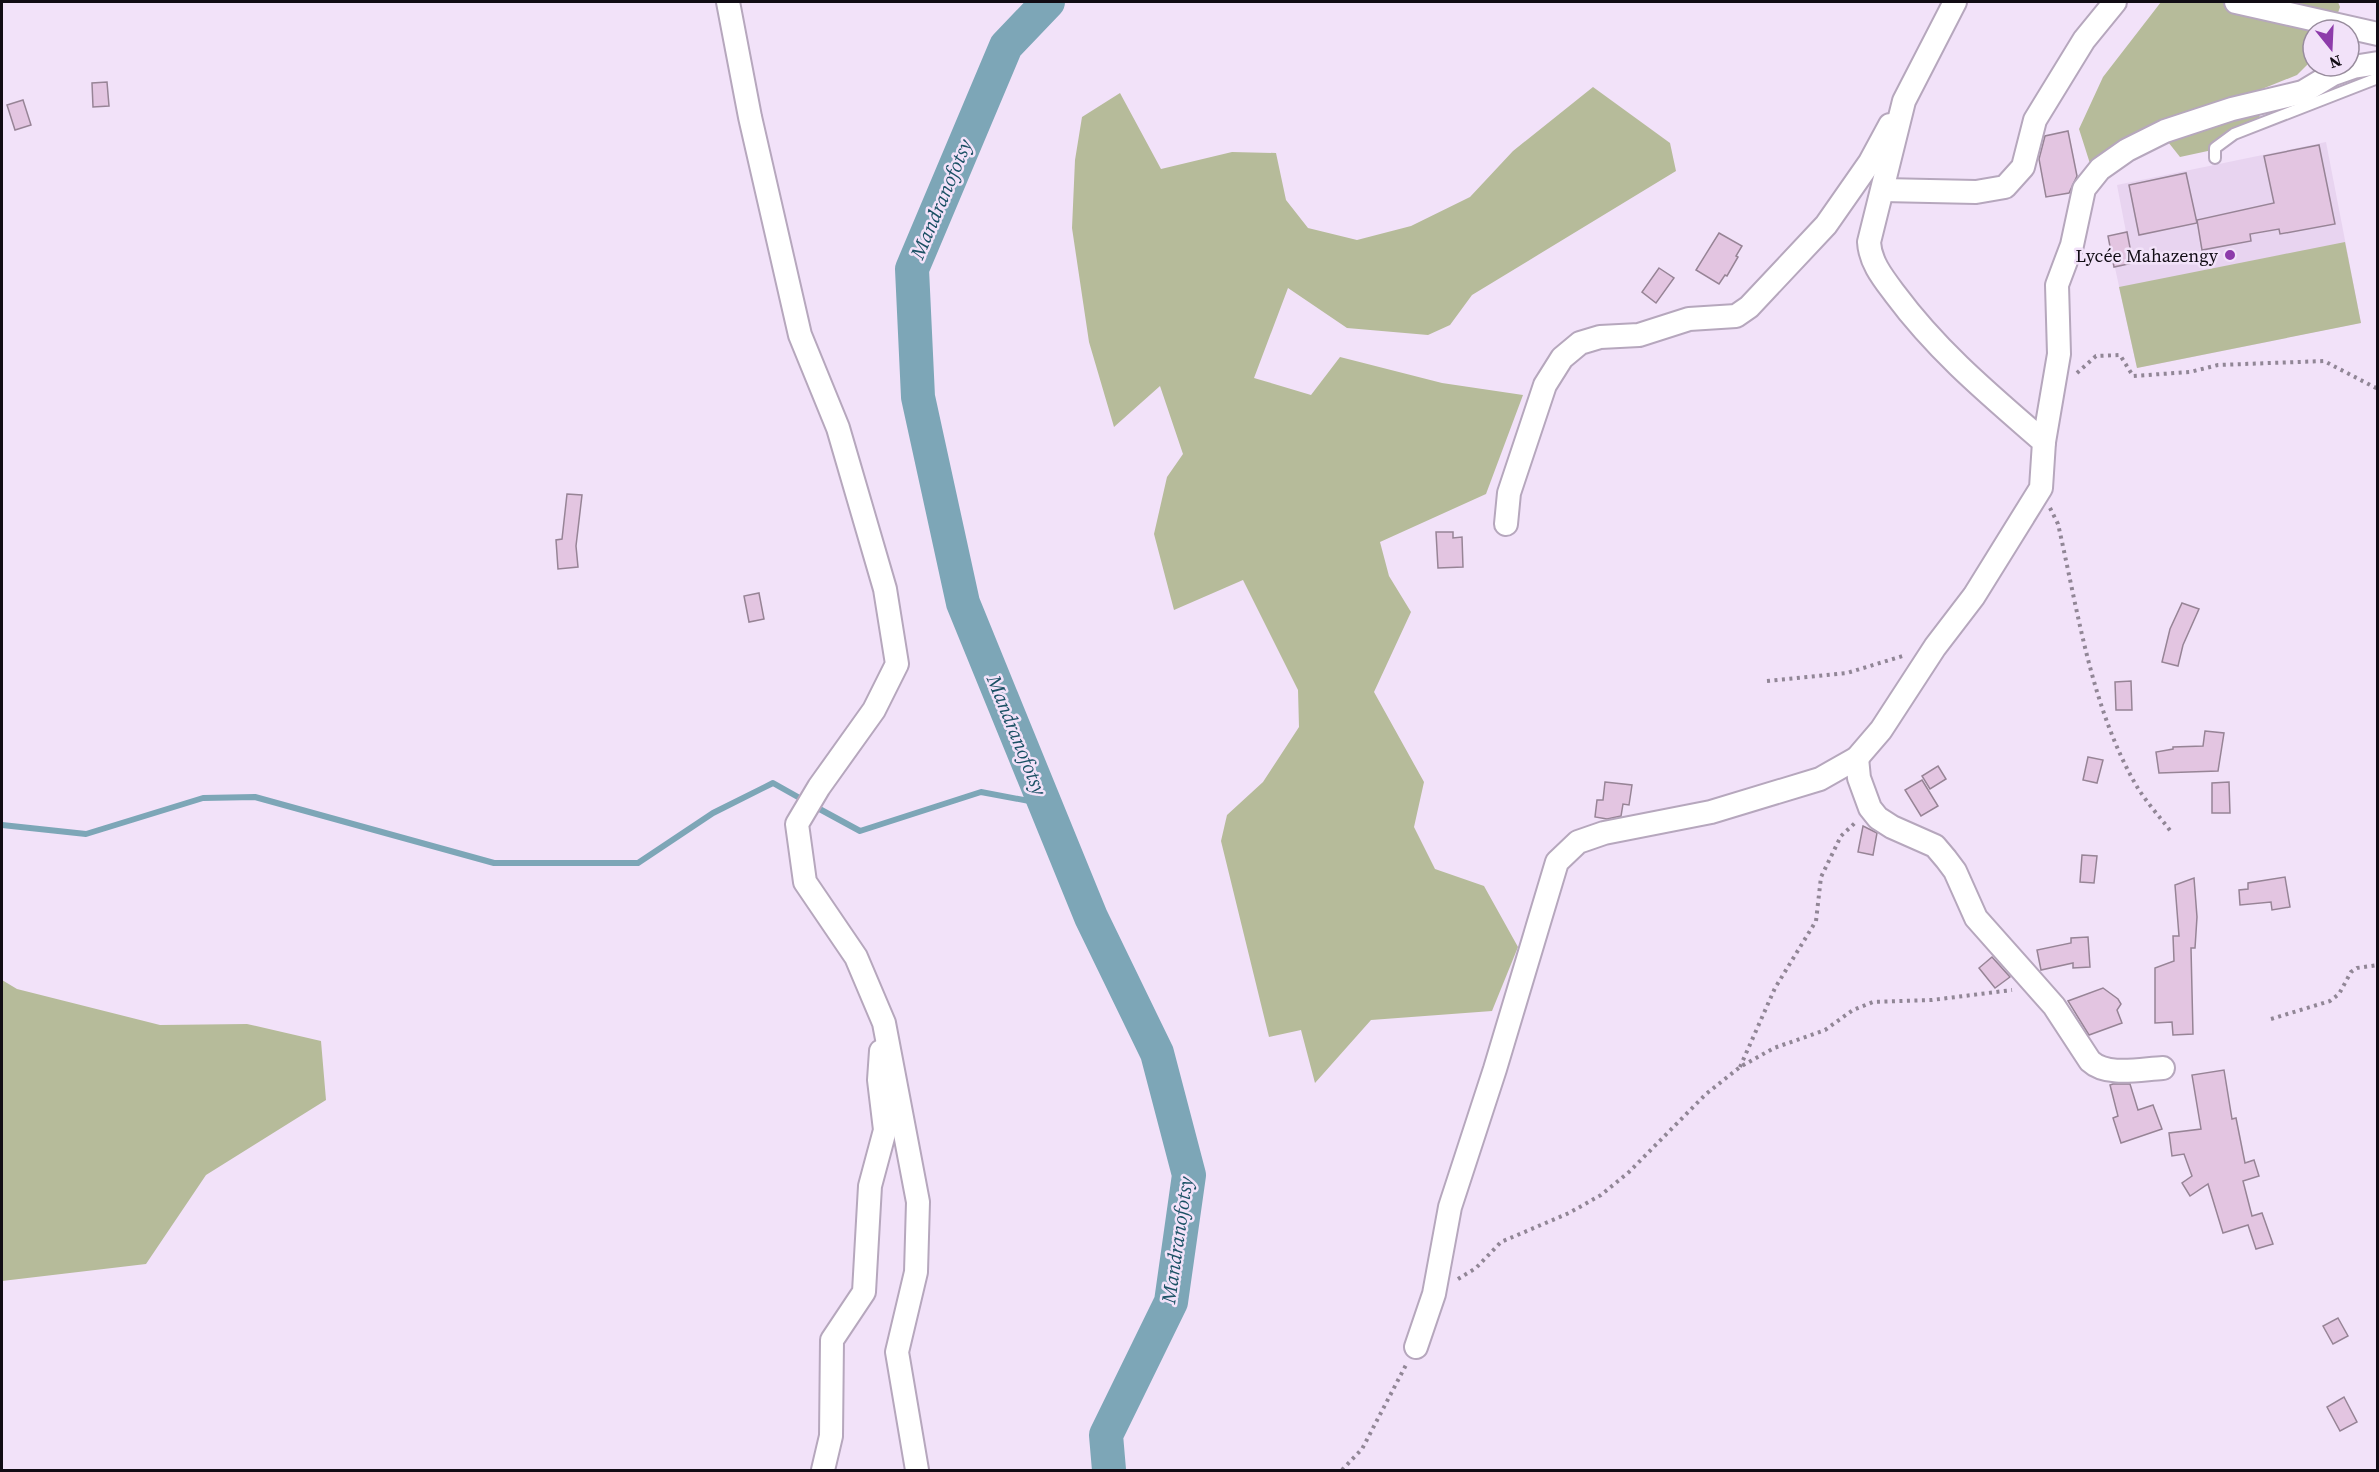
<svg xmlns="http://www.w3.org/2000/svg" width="2379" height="1472" viewBox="0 0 2379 1472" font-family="'Source Serif 4',serif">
<rect width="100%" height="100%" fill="#f2e2f9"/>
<polygon fill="#e8d4f0" points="2326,142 2361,323 2137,368 2108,236 2126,232 2117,185"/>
<g fill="#b6bb9a">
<polygon points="2161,2 2338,2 2340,7 2332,30 2313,30 2313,59 2297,75 2262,89 2255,102 2263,127 2217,149 2180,157 2157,128 2124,138 2107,170 2093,173 2079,129 2103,77"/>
<polygon points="1593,87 1670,143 1676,171 1472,295 1450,325 1428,335 1347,328 1288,288 1254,378 1311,395 1340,357 1442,383 1523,395 1486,494 1380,542 1389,576 1411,612 1374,692 1424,782 1414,827 1435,869 1484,886 1518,947 1492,1011 1371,1020 1315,1083 1301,1030 1269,1037 1221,841 1227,815 1263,782 1299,727 1298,690 1243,580 1174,610 1154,534 1167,477 1183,454 1160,386 1114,427 1089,342 1072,228 1075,160 1082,117 1120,93 1161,169 1232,152 1276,153 1286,200 1308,228 1357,240 1411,226 1470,197 1513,151"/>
<polygon points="2345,242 2361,323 2137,368 2119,287"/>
<polygon points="2,980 17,989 160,1025 247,1024 321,1041 326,1100 206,1175 146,1264 2,1281"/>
</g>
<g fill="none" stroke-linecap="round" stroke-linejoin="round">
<g stroke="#7da6b7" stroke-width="6">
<polyline points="814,806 860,831 981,792 1045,804"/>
<polyline points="2,825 86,834 203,798 255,797 494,863 638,863 713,813 773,783 805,801"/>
</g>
<polyline stroke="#7da6b7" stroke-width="34" points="1048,2 1006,46 912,269 918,397 963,603 1091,917 1157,1053 1189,1175 1171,1302 1106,1435 1109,1470"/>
</g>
<g fill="#e3c5e1" stroke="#978496" stroke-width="1.5">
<polygon points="107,82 109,106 93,107 92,83"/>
<polygon points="23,100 31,125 15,130 7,105"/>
<polygon points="2068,131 2077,176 2069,193 2046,197 2039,159 2045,136"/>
<polygon points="2319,145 2335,224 2280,234 2279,229 2250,234 2251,241 2202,250 2197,220 2274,203 2264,156"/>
<polygon points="2186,173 2197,223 2139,235 2129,185"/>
<polygon points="2127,232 2133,263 2114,267 2108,236"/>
<polygon points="1719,233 1742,246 1736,256 1738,257 1727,276 1725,275 1719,284 1696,270"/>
<polygon points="1659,268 1674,278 1656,303 1642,292"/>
<polygon points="567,494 582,495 576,546 578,567 558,569 556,540 562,539"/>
<polygon points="1436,532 1453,532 1453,538 1462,537 1463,567 1438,568"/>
<polygon points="759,593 764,619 749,622 744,596"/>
<polygon points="2182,603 2199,609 2183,645 2178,666 2162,662 2170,629"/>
<polygon points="2131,681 2132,710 2116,710 2115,682"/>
<polygon points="2205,731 2224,733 2218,771 2159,773 2156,752 2173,749 2173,747 2203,746"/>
<polygon points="2088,757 2103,760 2097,783 2083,780"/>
<polygon points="1938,766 1946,779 1930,789 1922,776"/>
<polygon points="1922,780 1938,806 1921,816 1905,790"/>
<polygon points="1605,782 1632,785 1629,805 1623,804 1621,816 1607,819 1595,817 1597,800 1603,800"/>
<polygon points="2229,782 2230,813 2212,813 2212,783"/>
<polygon points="1863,826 1877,833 1873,855 1858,852"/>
<polygon points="2082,855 2097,856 2094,883 2080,882"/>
<polygon points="2285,877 2290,907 2272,910 2271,902 2240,905 2239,890 2248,889 2248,883"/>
<polygon points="2194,878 2197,917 2195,948 2191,948 2193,1034 2173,1035 2172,1022 2155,1023 2155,968 2174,961 2173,936 2179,936 2175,885"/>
<polygon points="2088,937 2090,967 2073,968 2073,963 2041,970 2037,950 2071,943 2071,938"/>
<polygon points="1992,957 2010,977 1995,988 1979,968"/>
<polygon points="2103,988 2118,999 2121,1004 2117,1010 2122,1023 2089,1035 2068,1001"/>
<polygon points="2224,1070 2232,1119 2236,1118 2245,1163 2254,1160 2259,1176 2243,1181 2252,1216 2262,1213 2273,1244 2256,1249 2248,1225 2223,1233 2208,1184 2190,1196 2182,1183 2192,1176 2184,1154 2172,1156 2169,1133 2201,1129 2192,1075"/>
<polygon points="2113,1084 2130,1084 2138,1110 2153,1105 2162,1129 2121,1143 2113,1118 2118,1116 2110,1085"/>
<polygon points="2338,1318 2348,1336 2333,1344 2323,1326"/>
<polygon points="2344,1397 2357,1422 2340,1431 2327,1407"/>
</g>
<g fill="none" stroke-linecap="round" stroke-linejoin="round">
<g stroke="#b6a7bd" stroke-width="14">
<polyline id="service" points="2215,158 2215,148 2234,134 2378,78"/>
</g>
<g stroke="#b6a7bd" stroke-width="26">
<g id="minor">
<polyline points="728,2 750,117 800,335 838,428 885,589 897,664 874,710 819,787 797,824 805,882 856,957 884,1023 918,1202 916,1272 897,1352 917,1470"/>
<polyline points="2236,2 2378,34"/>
<polyline points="1883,190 1976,192 2005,187 2023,167 2035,120 2084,40 2115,2"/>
<polyline points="2044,442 2059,354 2057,285 2072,245 2084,189 2100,169 2127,150 2165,131 2232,109 2303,92 2333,74 2353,67 2378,63"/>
<polyline points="1506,524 1509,493 1545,385 1562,358 1580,343 1600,337 1639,335 1689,319 1736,316 1749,307 1826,225 1870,162 1890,125"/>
<path d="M1857 758 1859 778 1870 808 1878 818 1892 827 1935 846 1946 859 1955 871 1976 918 2054 1006 2090 1061C2107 1077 2141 1069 2163 1068"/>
<path d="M1416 1347 1434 1294 1450 1207 1495 1069 1557 862 1578 842 1604 833 1711 812 1820 779 1857 758 1881 730 1935 647 1974 596 2041 488 2044 442C1990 395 1938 352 1895 294 1883 278 1870 262 1869 242L1904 101 1955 2"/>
<polyline points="823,1470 831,1436 832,1340 864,1292 870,1186 885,1130 879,1080 881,1051"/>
</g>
</g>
<g stroke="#918696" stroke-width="4" stroke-dasharray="3 4.5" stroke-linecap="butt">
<polyline points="2077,373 2096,356 2120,355 2133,376 2190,372 2218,365 2324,361 2378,389"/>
<path d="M2050 508 2058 524C2078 611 2091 707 2136 785 2146 802 2160 817 2172 833"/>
<polyline points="1767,681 1847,673 1906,655"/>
<polyline points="2271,1019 2330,1001 2339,994 2351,972 2357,968 2378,965"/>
<polyline points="1740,1067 1775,988 1816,921 1821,877 1841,836 1857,821"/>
<polyline points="1458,1279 1476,1268 1501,1242 1569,1213 1601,1195 1629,1172 1706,1094 1740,1067 1774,1048 1825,1030 1853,1010 1873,1002 1932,1000 2012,990"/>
<polyline points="1342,1470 1362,1449 1407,1363"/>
</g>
<use href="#service" stroke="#fff" stroke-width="10"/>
<use href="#minor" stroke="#fff" stroke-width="22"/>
</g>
<circle fill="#8d3baa" stroke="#f2e2f9" stroke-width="2" cx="2230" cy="255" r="6"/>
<g text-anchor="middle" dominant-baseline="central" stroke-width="5" stroke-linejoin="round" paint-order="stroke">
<g font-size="18" fill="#110c14" stroke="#f2e2f9" text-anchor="end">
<text x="2218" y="255">Lycée Mahazengy</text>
</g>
<g font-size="20" font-style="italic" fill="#1a5064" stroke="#f2e2f9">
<text transform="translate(941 199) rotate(-67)">Mandranofotsy</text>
<text transform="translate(1017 735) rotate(68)">Mandranofotsy</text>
<text transform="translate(1177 1240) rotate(-82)">Mandranofotsy</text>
</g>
</g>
<rect width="2379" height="1472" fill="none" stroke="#110c14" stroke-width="6"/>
<g transform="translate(2331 48) rotate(162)"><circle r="28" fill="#f2e2f9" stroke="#988c9d" stroke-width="1.5"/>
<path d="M0-4.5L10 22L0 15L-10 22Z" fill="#8d3baa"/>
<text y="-9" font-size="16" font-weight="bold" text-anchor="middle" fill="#110c14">N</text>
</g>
</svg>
